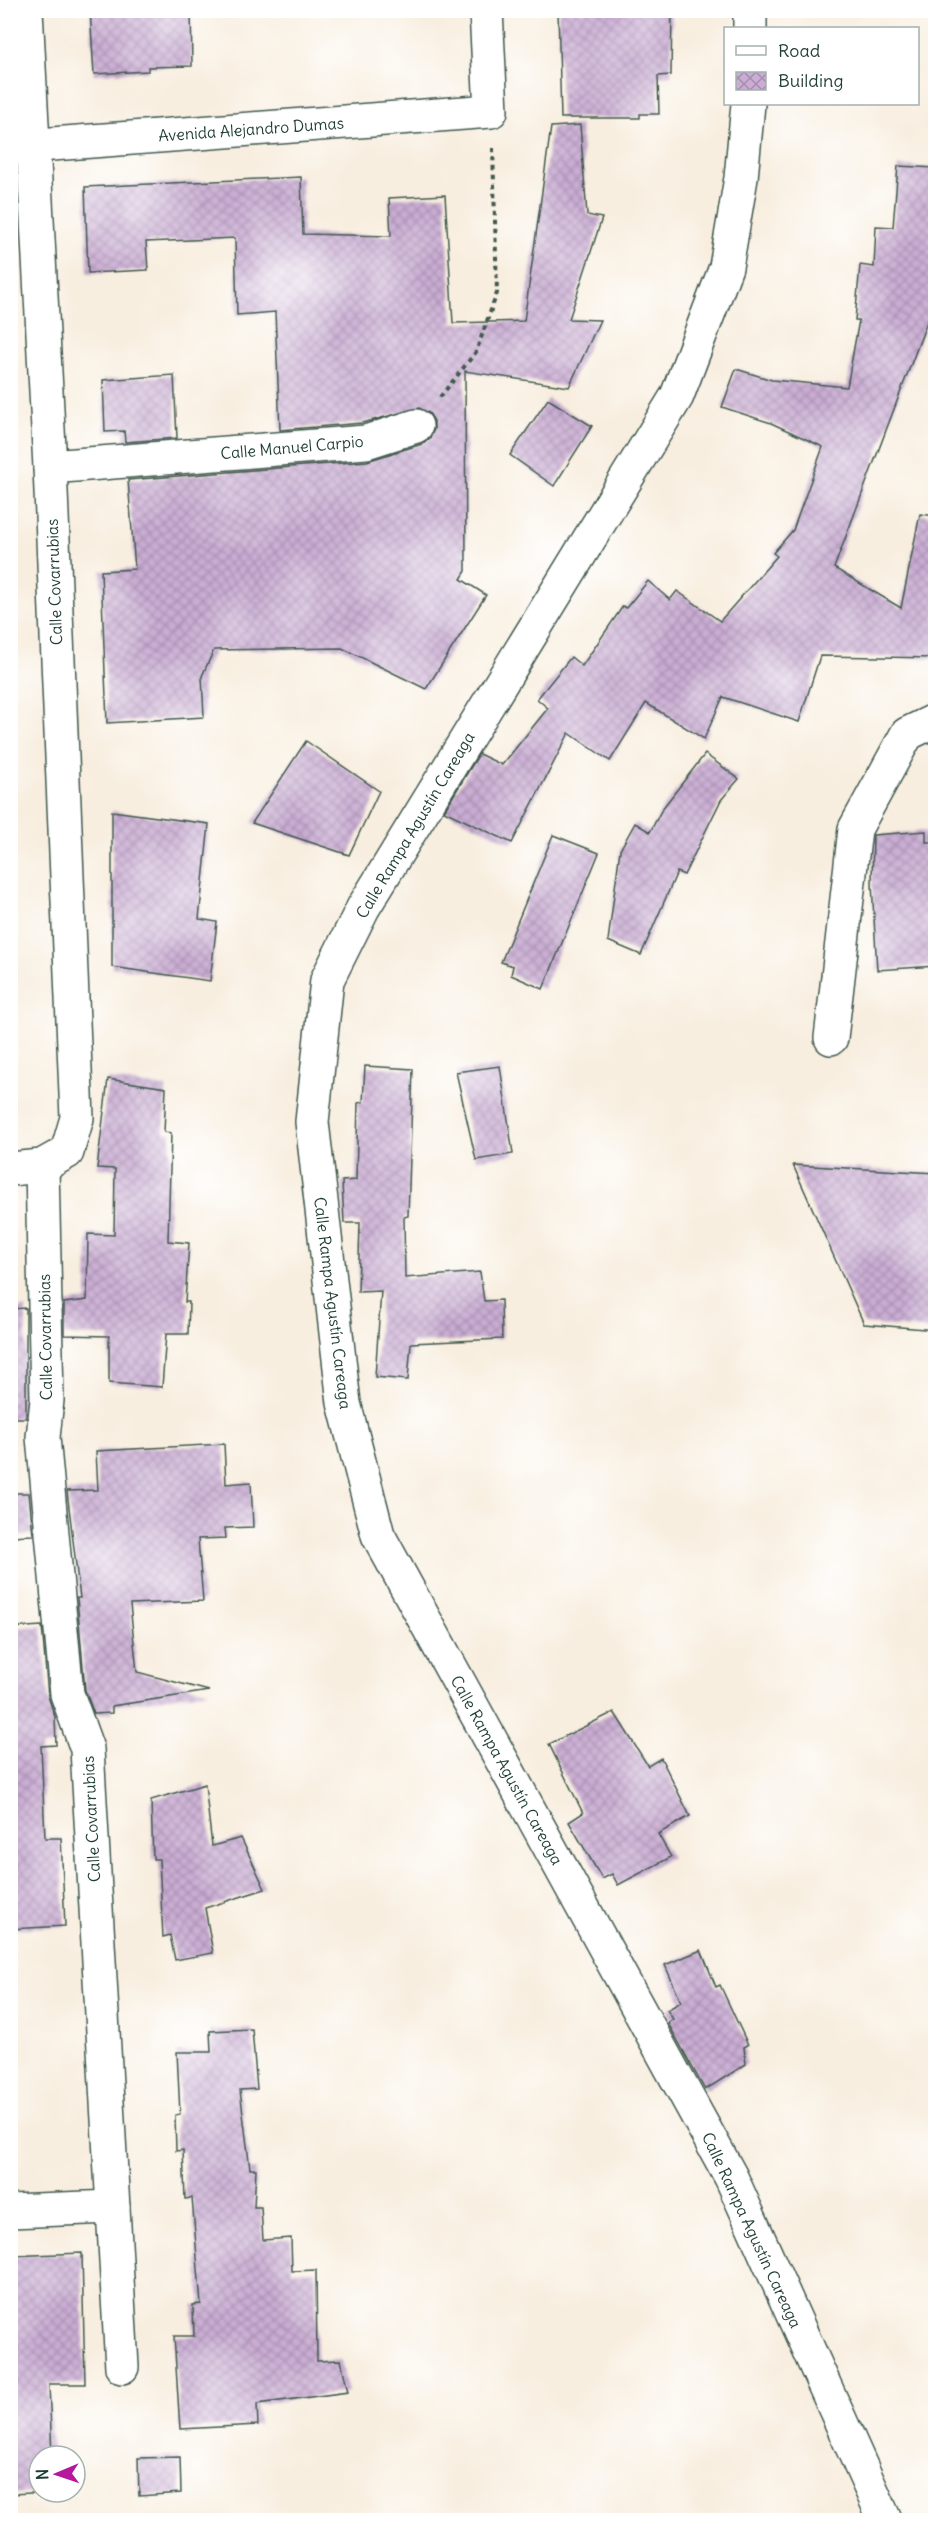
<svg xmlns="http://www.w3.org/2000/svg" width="946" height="2531" viewBox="0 0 946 2531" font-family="Delius,sans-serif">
<defs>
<pattern id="building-cross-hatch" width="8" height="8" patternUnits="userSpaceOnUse" patternTransform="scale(1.5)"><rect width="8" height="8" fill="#cbadd4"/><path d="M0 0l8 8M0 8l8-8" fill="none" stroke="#a48ead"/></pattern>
</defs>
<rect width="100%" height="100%" fill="#fff"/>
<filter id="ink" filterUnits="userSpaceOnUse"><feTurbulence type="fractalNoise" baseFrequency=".0167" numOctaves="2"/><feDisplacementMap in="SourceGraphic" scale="12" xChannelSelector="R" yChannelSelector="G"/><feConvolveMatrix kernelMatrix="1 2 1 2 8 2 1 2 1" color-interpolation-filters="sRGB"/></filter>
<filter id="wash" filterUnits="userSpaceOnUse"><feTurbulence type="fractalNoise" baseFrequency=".008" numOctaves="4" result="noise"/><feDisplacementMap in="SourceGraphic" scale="24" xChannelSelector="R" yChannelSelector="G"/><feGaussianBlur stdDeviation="1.35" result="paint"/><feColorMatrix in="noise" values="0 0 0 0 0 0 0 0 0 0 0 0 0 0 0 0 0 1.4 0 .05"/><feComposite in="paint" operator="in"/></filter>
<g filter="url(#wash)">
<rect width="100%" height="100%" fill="#f8eedf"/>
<g id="blocks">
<g fill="url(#building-cross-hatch)">
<polygon points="90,10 191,10 192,66 148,67 148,71 94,74"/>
<polygon points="558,10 672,10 671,75 658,76 659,114 640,114 640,118 561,118"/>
<polygon points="580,125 587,215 602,218 569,319 600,320 569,387 465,371 466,571 461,579 486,595 426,689 342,648 214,650 202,676 204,717 107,723 101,571 135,569 128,480 367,461 422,444 430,438 434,429 434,421 429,413 419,408 362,423 280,430 275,312 237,315 235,238 146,242 148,270 88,273 85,187 301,177 303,234 391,236 389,198 445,195 453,323 524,321 551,127"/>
<polygon points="898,166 936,168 936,298 834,568 901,608 920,514 936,516 936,658 820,656 799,722 723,697 704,739 646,703 610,761 569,733 512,843 444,811 479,754 502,765 548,708 537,699 571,657 582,666 623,606 626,608 648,581 670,600 677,591 720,621 777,556 773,553 793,530 823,447 771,423 722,407 736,369 772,380 847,387 859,320 855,320 860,265 874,267 876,226 893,227"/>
<polygon points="174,375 177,438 125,442 124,431 105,432 103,380"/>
<polygon points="548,399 592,426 554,486 510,455"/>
<polygon points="306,741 379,791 349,855 252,823"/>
<polygon points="705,754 739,779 721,800 684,875 677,872 641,955 608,941 620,850 635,823 650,832 662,809"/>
<polygon points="112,811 209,824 199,919 217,922 210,981 112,967"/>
<polygon points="926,831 926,842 936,842 936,966 877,970 872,884 873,835"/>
<polygon points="553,835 599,853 543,989 511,975 513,966 501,962"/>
<polygon points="365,1066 413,1069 408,1216 404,1217 405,1278 480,1272 484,1301 501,1300 502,1339 411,1343 408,1380 375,1377 381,1291 358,1292 360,1223 344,1223 342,1181 356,1180 358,1103 363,1102"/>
<polygon points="500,1066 513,1154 476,1160 456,1072"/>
<polygon points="108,1079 166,1088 164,1132 171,1133 168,1241 189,1243 185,1302 189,1302 188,1334 166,1334 162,1387 109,1383 109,1336 64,1335 64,1303 87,1300 88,1234 114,1235 115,1169 97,1168"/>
<polygon points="793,1165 936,1173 936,1330 864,1324"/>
<polygon points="26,1308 26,1418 10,1418 10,1309"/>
<polygon points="224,1444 226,1484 251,1482 253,1527 225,1528 226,1538 198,1539 203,1601 130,1604 137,1672 209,1691 112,1706 112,1713 94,1714 85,1690 77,1598 80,1598 67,1491 98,1490 96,1451"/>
<polygon points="10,1493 29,1493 33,1535 10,1536"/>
<polygon points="42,1626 48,1696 55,1717 56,1745 41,1746 45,1838 61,1838 65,1926 10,1929 10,1628"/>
<polygon points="614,1712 648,1766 661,1758 690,1816 658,1834 671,1857 618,1885 612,1874 602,1879 569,1822 583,1813 549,1744"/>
<polygon points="205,1784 212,1846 241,1838 265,1889 205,1908 213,1953 175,1960 170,1935 163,1937 159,1859 153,1859 151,1800"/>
<polygon points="701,1950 716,1987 720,1985 748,2045 744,2047 746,2064 705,2090 668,2023 673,2019 667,2010 681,2002 665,1965"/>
<polygon points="252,2029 257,2089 240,2090 250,2169 256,2169 254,2207 261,2207 263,2240 291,2238 292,2271 316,2270 317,2361 341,2360 348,2392 257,2404 258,2425 180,2429 174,2336 194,2336 193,2305 201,2304 192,2198 185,2199 183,2150 176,2151 175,2115 180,2114 177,2052 211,2052 210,2031"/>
<polygon points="82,2253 85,2384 49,2384 52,2456 39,2456 39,2492 53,2492 10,2494 10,2256"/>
<polygon points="180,2457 181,2493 139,2496 138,2458"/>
</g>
</g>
</g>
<g filter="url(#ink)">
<use href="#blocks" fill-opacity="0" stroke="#40584e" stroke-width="1.5"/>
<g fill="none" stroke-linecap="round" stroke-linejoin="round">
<g stroke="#40584e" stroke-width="36">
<g id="minor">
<polyline points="750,10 750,28"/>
<polyline points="748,104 741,178 726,267 677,396 363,908 327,980 312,1122 344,1403 378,1535 731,2177 885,2520"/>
<polyline points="12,147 491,111 486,10"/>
<polyline points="50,467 366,442 416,426"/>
<polyline points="831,1038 855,829 907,734 936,720"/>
<polyline points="42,1166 47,1400 43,1437 67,1694 87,1749 122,2367"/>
<polyline points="10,1169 42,1166 67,1152 77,1118 50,467 26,10"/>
<polyline points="10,2211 113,2207"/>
</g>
</g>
<polyline stroke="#40584e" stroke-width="4" stroke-dasharray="4.5 4.5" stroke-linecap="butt" points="440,397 476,352 497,293 493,148"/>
<use href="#minor" stroke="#fff" stroke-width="33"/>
</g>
</g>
<g text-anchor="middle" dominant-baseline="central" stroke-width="6" stroke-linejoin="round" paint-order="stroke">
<g font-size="16" fill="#1f3d34" stroke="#fff">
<text transform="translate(251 129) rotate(-4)">Avenida Alejandro Dumas</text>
<text transform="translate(292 447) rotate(-5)">Calle Manuel Carpio</text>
<text transform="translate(54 582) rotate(-92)">Calle Covarrubias</text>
<text transform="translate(415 825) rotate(-59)">Calle Rampa Agustín Careaga</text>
<text transform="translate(333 1303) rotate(83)">Calle Rampa Agustín Careaga</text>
<text transform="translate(45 1337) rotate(-91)">Calle Covarrubias</text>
<text transform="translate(507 1770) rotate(61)">Calle Rampa Agustín Careaga</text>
<text transform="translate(91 1819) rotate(-93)">Calle Covarrubias</text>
<text transform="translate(752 2230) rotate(65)">Calle Rampa Agustín Careaga</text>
</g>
</g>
<rect width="946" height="2531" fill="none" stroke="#fff" stroke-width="36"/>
<rect x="724" y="27" width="195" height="78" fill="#ffffff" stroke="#a5b1ae" stroke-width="1.5"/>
<rect x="736" y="46" width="30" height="9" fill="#ffffff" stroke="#a5b1ae" stroke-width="1.5"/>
<text x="778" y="57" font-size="18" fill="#1f3d34">Road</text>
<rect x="736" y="72" width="30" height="18" fill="url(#building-cross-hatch)" stroke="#a5b1ae" stroke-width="1.5"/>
<text x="778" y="87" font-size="18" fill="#1f3d34">Building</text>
<g transform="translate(57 2474) rotate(268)"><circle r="28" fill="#ffffff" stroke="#a5b1ae" stroke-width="1.5"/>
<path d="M0-4.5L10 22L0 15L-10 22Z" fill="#b5179e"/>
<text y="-9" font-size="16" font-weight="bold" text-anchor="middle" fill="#1f3d34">N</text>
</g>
</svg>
